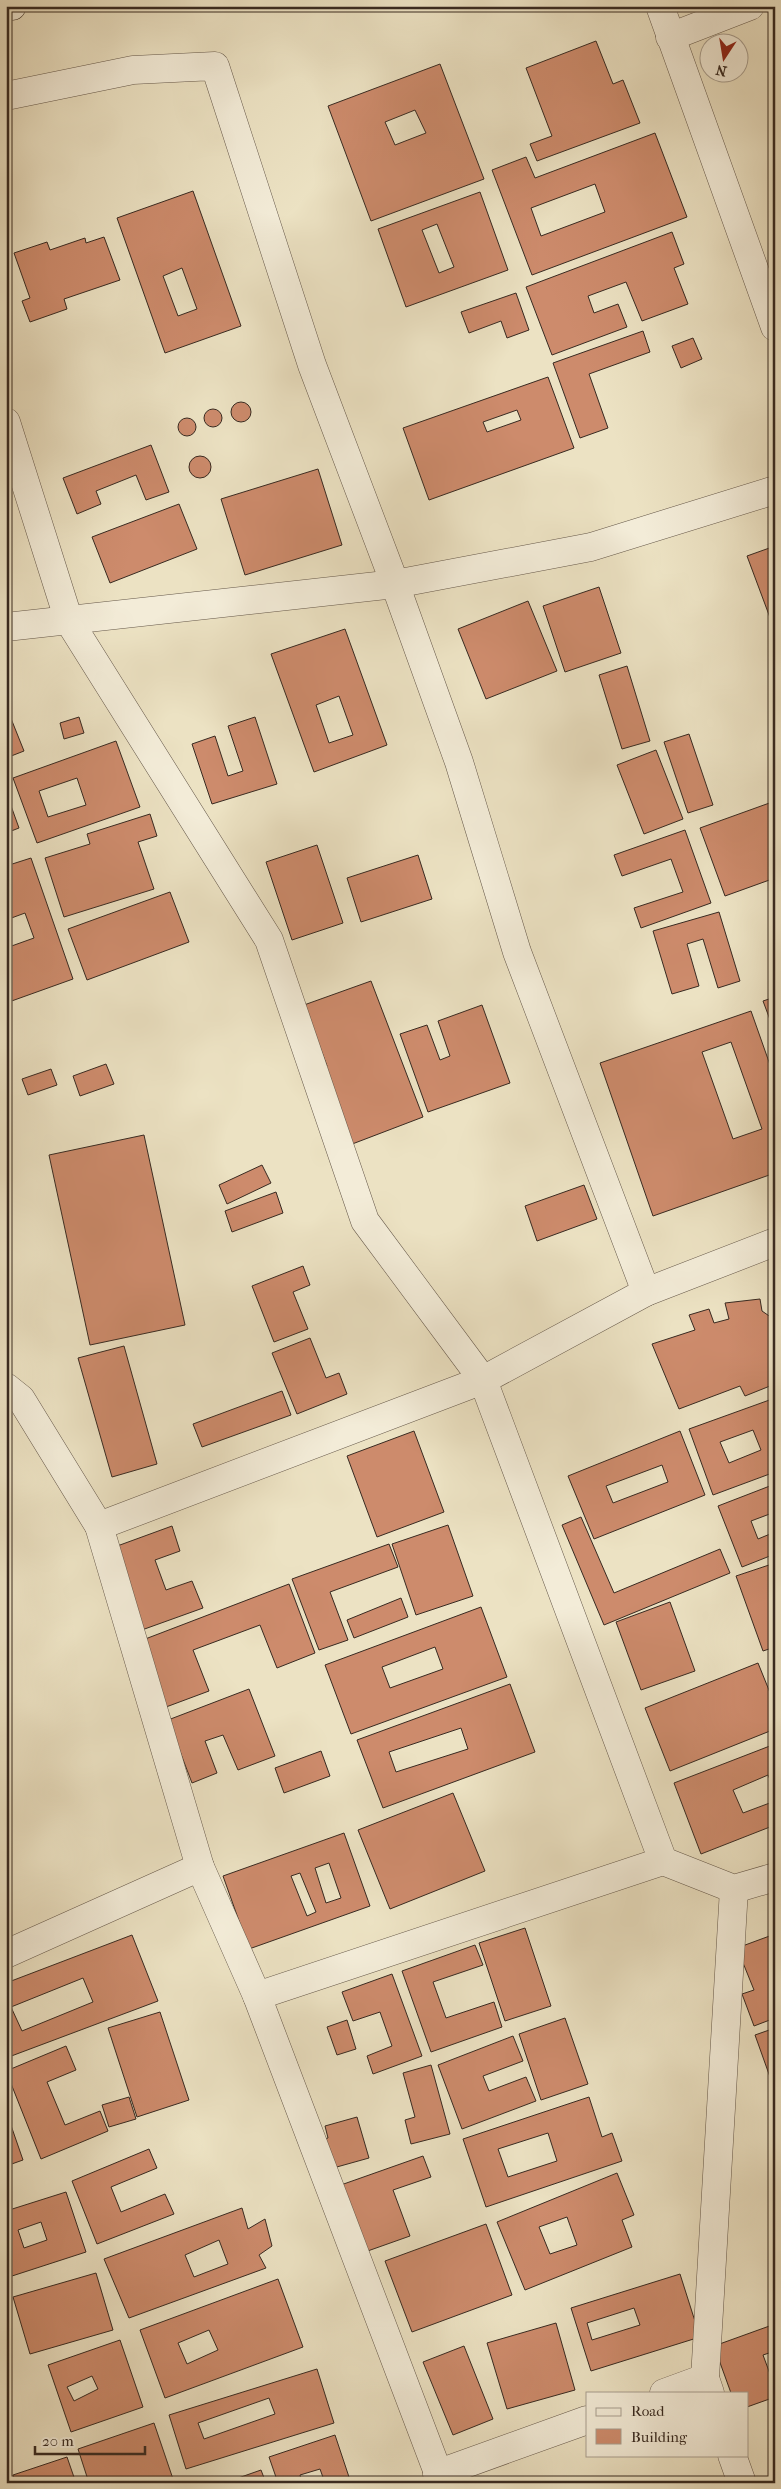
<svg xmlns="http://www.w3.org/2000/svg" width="781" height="2489" viewBox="0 0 781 2489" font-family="'IM FELL French Canon',serif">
<rect width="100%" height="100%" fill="#ece2c3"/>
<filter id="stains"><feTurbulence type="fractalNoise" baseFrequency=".004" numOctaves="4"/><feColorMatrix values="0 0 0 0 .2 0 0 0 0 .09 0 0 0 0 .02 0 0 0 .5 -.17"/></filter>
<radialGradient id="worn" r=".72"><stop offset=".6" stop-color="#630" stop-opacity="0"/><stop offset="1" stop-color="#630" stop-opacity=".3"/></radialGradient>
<g fill="#cd8b6c" stroke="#382a21" fill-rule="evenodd">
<polygon points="596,41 613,84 623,80 640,123 537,161 530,144 552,136 526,68"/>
<path d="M440 64 484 179 371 221 328 106ZM415 110 426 133 395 145 385 122Z"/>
<path d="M655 133 687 217 532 275 492 170 526 157 535 178ZM595 184 605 212 541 236 531 208Z"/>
<path d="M193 191 241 326 165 353 117 218ZM182 268 197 309 178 316 163 276Z"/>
<path d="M480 192 508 270 406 307 378 229ZM437 224 454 267 439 273 422 230Z"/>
<polygon points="672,232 684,264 674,268 688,304 642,321 626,282 588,296 594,313 618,304 627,327 552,355 526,287"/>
<polygon points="104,237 120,280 64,299 67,309 30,322 22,301 30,298 14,253 47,242 50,250 85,238 86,243"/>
<polygon points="516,293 529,330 507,338 501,321 469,333 461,312"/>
<polygon points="643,331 650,352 589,374 608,428 580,438 553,363"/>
<polygon points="693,338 702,359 681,368 672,346"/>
<path d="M548 377 574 448 429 500 403 428ZM517 410 521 420 487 432 483 422Z"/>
<circle cx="241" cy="412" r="10"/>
<circle cx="213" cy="418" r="9"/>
<circle cx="187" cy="427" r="9"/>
<polygon points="151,445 169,492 146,500 136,475 96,491 101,504 77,514 63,478"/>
<circle cx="200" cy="467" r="11"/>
<polygon points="318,469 342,545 245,575 221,499"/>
<polygon points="179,504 197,549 110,583 92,537"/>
<polygon points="775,546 775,631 747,556"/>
<polygon points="599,587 621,653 565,672 543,606"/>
<polygon points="528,601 557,671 486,699 458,629"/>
<path d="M345 629 387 745 314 772 271 654ZM339 696 353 735 329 743 316 705Z"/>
<polygon points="627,666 650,741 622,749 599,675"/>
<polygon points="6,706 24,751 6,758"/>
<polygon points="79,717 84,733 64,739 60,723"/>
<polygon points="255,717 277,784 212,804 192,744 215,736 228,776 243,771 228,726"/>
<polygon points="689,734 713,805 688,813 664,742"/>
<path d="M116 741 140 807 37 843 13 778ZM77 778 86 805 48 817 39 791Z"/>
<polygon points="656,750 683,819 644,834 617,765"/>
<polygon points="6,792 19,828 6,833"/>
<polygon points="775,801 775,878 725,896 700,828"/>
<polygon points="150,814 157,836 138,842 154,889 64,917 45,858 90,844 87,834"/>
<polygon points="685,830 711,903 641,928 634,908 683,892 671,859 622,876 614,855"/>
<polygon points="317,845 343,923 292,940 266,862"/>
<polygon points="418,855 432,899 361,922 347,878"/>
<polygon points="31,858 73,979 6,1003 6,948 34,938 25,913 6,920 6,866"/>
<polygon points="170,892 189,942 87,980 68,929"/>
<polygon points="719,912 740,981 718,988 703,939 687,944 699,986 672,994 653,931"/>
<polygon points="371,981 423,1117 347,1146 318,1070 327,1066 304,1005"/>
<polygon points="775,997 775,1033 763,1001"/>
<polygon points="482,1005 510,1083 428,1112 400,1034 427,1025 440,1060 450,1056 438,1021"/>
<path d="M751 1011 775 1079V1173L653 1216 600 1063ZM731 1042 762 1129 733 1139 702 1052Z"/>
<polygon points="106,1064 114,1084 80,1096 73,1076"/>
<polygon points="51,1069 57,1085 28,1095 22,1079"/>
<polygon points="144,1135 185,1325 90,1345 49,1155"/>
<polygon points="262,1165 271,1183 227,1204 219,1185"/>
<polygon points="584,1185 597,1219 537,1241 525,1206"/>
<polygon points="276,1192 283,1213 232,1232 225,1211"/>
<polygon points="303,1266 310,1285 293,1292 308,1329 274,1342 252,1286"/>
<polygon points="760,1299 762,1311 775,1320 775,1384 745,1396 740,1386 679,1409 652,1344 695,1330 689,1315 709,1309 714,1323 729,1319 725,1303"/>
<polygon points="310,1338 326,1378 339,1373 347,1394 297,1414 272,1353"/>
<polygon points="124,1346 157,1464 112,1477 78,1358"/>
<polygon points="282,1391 291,1415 202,1447 193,1424"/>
<path d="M775 1398V1472L713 1495 689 1429ZM753 1430 761 1450 729 1463 720 1442Z"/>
<polygon points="414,1431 444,1512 377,1537 347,1456"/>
<path d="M680 1431 705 1495 594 1539 568 1476ZM662 1465 668 1482 613 1503 606 1486Z"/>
<polygon points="775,1484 775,1512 751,1521 758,1539 775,1532 775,1554 742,1567 718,1506"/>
<polygon points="581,1517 614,1593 720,1549 730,1573 604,1625 562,1525"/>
<polygon points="448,1525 473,1596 416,1615 392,1544"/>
<polygon points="172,1526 180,1551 155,1560 166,1590 192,1581 203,1608 139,1631 109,1549"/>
<polygon points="389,1544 398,1567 330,1592 348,1640 319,1650 292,1579"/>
<polygon points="775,1563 775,1647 763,1651 736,1576"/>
<polygon points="289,1584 315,1653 277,1668 260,1625 193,1650 209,1691 166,1707 140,1641"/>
<polygon points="401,1598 408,1617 354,1638 347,1620"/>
<polygon points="670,1602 695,1671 641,1690 616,1622"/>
<path d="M481 1607 507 1677 351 1734 325 1665ZM435 1647 443 1669 390 1688 382 1667Z"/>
<polygon points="758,1663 775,1705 775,1729 670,1771 645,1708"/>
<path d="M510 1684 535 1752 383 1808 357 1740ZM461 1728 468 1749 396 1772 389 1752Z"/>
<polygon points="249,1689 275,1756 238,1770 223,1735 205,1741 217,1773 192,1783 168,1720"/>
<polygon points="775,1744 775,1791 768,1775 733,1790 743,1813 775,1801 775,1825 701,1854 674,1783"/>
<polygon points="321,1751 330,1776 284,1793 275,1768"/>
<polygon points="453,1793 485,1871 390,1909 358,1830"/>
<path d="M344 1833 370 1906 249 1949 223 1876ZM329 1863 341 1898 326 1903 315 1868ZM300 1873 316 1912 307 1916 291 1876Z"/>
<polygon points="525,1928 551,2006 505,2021 479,1943"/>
<polygon points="775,1934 775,2018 754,2026 742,1994 754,1990 737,1948"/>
<path d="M132 1935 158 2001 6 2058V1983ZM83 1978 93 2002 22 2031 11 2007Z"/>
<polygon points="475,1945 483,1965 433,1982 446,2018 494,2002 502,2027 431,2052 402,1971"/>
<polygon points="392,1974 422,2056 373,2074 367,2056 392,2046 380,2012 353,2021 342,1992"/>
<polygon points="160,2012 189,2100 137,2117 108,2028"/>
<polygon points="565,2018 588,2084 541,2100 519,2034"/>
<polygon points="347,2020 356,2049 337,2055 327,2027"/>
<polygon points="775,2028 775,2091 755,2035"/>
<polygon points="513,2036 523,2061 483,2076 489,2091 526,2077 536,2101 462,2129 438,2065"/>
<polygon points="66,2046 76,2070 47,2082 65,2125 100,2111 108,2131 41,2159 6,2071"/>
<polygon points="431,2065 450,2134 411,2144 405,2120 415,2117 403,2073"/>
<polygon points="129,2097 136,2119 109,2127 102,2105"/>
<path d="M589 2097 602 2137 612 2133 622 2161 486 2207 463 2139ZM548 2133 557 2161 508 2177 498 2149Z"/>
<polygon points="6,2111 23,2160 6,2166"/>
<polygon points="357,2117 369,2158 326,2170 317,2141 328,2138 325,2126"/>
<polygon points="149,2149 157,2168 111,2187 121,2212 165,2194 174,2214 97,2244 72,2181"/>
<polygon points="423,2156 431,2177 393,2190 410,2236 362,2253 338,2186"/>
<path d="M617 2173 634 2215 622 2220 632 2247 525 2290 497 2222ZM567 2217 577 2245 550 2254 539 2227Z"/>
<path d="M66 2192 86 2252 12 2276 6 2257V2211ZM41 2222 47 2240 24 2248 18 2230Z"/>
<path d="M242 2208 248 2229 265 2219 272 2246 259 2255 266 2268 129 2318 104 2259ZM219 2240 228 2264 194 2277 185 2255Z"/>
<polygon points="486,2224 512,2295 412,2332 385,2261"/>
<polygon points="96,2273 113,2330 30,2354 13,2297"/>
<path d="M680 2274 700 2337 591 2371 571 2308ZM634 2308 640 2325 592 2340 587 2323Z"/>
<path d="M278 2279 303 2347 165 2398 140 2330ZM209 2330 218 2350 187 2364 178 2343Z"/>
<polygon points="556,2323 575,2390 507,2409 487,2343"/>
<polygon points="775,2324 775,2351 763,2355 770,2374 775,2372 775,2397 747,2407 747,2393 731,2393 714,2346"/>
<path d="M120 2340 143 2407 71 2432 48 2365ZM92 2376 98 2389 74 2401 67 2387Z"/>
<polygon points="464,2346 493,2419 453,2435 423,2362"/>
<path d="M317 2369 334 2423 186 2469 169 2415ZM269 2398 275 2414 204 2439 198 2423Z"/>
<polygon points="154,2423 173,2479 160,2483 89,2483 78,2449"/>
<polygon points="335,2435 351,2483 325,2483 320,2469 300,2475 302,2483 278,2483 269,2457"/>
<polygon points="67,2457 76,2483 15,2483 13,2475"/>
<polygon points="261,2470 266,2483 224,2483"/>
</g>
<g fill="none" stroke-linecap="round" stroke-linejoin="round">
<g stroke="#65584a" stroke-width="29">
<g id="minor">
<polyline points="660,6 775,327"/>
<polyline points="670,37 750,6"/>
<polyline points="6,96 133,70 215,66 312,365 395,584 459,762 517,952 646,1292"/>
<polyline points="6,422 69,621 269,940 365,1221 483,1380 663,1861"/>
<polyline points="6,627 395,584 591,547 775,490"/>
<polyline points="6,1387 21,1399 99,1526 200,1867 257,1996 442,2483"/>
<polyline points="99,1526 483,1380 646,1292 775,1242"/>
<polyline points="6,1954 200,1867"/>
<polyline points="257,1996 663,1861 734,1889 775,1877"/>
<polyline points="664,2393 705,2378"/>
<polyline points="710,2393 705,2378 734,1889"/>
<polyline points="732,2455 742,2483"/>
<polyline points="437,2474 587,2420"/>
</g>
</g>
<g stroke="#382a21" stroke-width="29">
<polyline id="secondary" points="6,7 12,6"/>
</g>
<use href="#minor" stroke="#f3ecd8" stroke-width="28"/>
<use href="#secondary" stroke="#f3ecd8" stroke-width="28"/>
</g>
<rect width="781" height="2489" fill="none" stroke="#ece2c3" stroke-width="25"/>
<rect x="8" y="8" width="766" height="2474" fill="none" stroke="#382a21" stroke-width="2.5"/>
<rect x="12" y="12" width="756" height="2464" fill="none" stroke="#382a21"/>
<rect x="586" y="2392" width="162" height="65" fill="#f3ecd8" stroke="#a89e8f"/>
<rect x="596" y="2408" width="25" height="8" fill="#f3ecd8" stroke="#a89e8f"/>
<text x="631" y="2416" font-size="15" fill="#382a21">Road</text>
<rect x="596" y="2429" width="25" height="15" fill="#cd8b6c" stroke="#a89e8f"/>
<text x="631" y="2442" font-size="15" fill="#382a21">Building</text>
<g transform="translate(724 58) rotate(192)"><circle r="24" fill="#f3ecd8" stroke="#a89e8f"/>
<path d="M0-4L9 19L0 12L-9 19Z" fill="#8f2418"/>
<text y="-8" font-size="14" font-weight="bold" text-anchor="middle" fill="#382a21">N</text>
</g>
<path d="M35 2446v8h110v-8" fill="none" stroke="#382a21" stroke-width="2.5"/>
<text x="42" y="2446" font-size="15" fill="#382a21" stroke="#f3ecd8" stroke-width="4" paint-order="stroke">20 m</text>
<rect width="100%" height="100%" filter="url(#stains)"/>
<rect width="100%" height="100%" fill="url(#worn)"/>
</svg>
